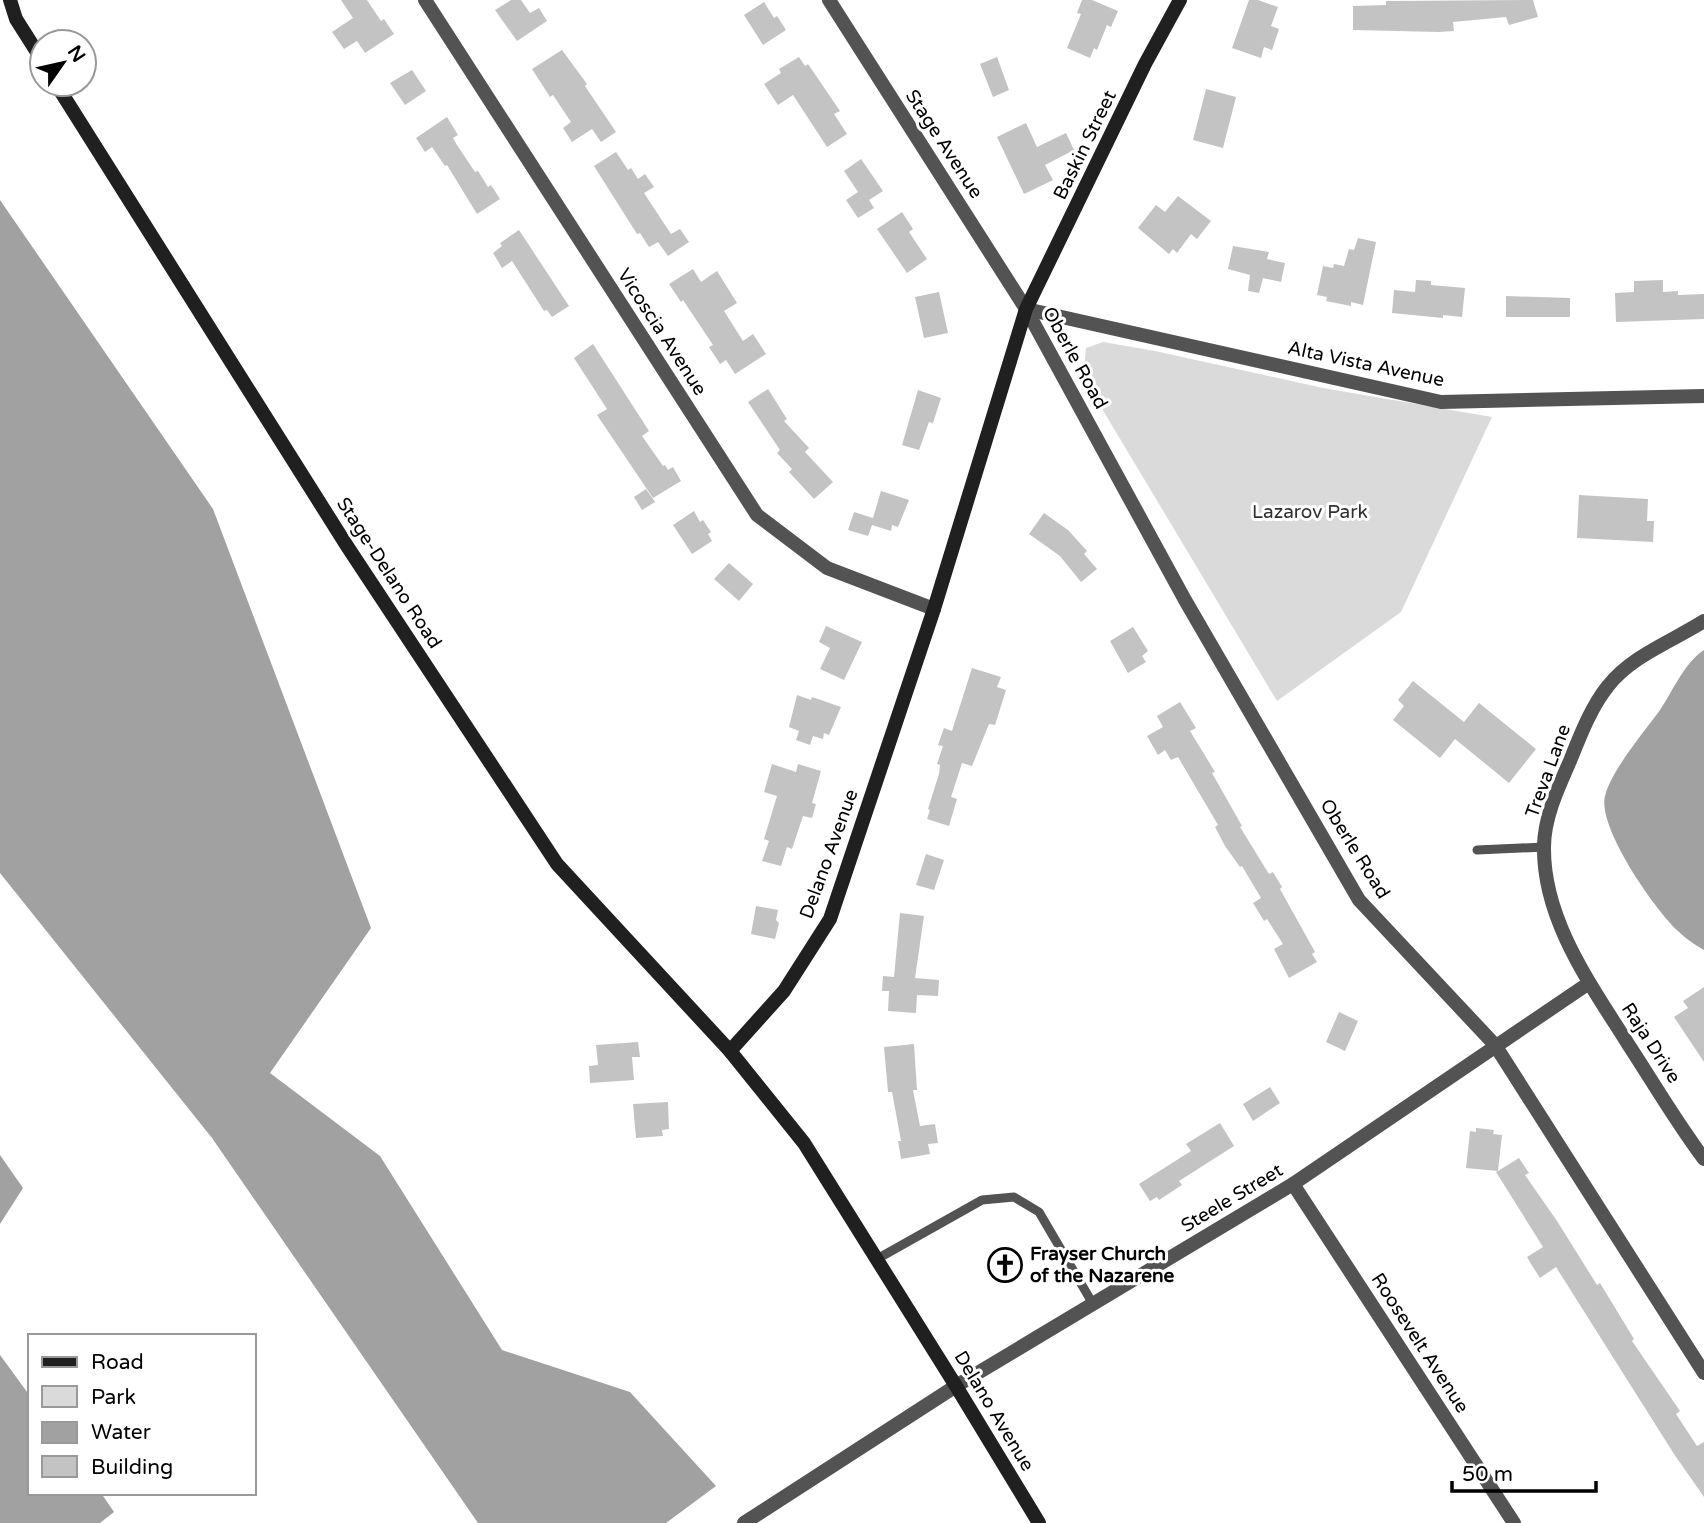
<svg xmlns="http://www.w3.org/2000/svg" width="1704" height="1523" viewBox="0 0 1704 1523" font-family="'Varela Round',sans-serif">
<rect width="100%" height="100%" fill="#fff"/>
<polygon fill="#dadada" points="1103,342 1155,351 1323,388 1492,417 1401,612 1277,701 1083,377 1086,348"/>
<g fill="#a1a1a1">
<polygon points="0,200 213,509 371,928 270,1073 380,1156 502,1350 630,1392 716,1486 666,1523 478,1523 212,1138 0,873"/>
<path d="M1704 650V950C1694 944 1686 939 1678 931 1655 910 1597 827 1605 796 1611 771 1644 732 1660 710 1673 691 1684 663 1704 650Z"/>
<polygon points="0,1155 23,1188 0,1224"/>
<polygon points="0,1355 30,1396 30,1493 101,1493 114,1512 100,1523 0,1523"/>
</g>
<g fill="#c3c3c3">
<polygon points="341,0 367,0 381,21 384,19 394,34 365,53 357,41 344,49 332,32 353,18"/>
<polygon points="511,0 521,0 530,13 539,8 547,21 517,41 495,10"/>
<polygon points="1082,0 1092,0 1118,11 1111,27 1107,25 1097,50 1094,48 1090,58 1067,48 1081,14 1077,13"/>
<polygon points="1249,0 1258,0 1278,7 1271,26 1279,29 1272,50 1264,47 1261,58 1232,48"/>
<polygon points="1533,0 1538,17 1509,25 1506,17 1453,22 1454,31 1439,32 1353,30 1353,6 1386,5 1386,1"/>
<polygon points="764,2 774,18 777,16 786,30 763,45 744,15"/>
<polygon points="562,50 587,84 585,86 616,132 601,142 592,129 572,142 563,128 571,122 553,95 550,97 532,69"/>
<polygon points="799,57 805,66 808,64 840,111 834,114 847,134 827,147 793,95 778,105 764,84 781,73 779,69"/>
<polygon points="997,57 1009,90 993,97 980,64"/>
<polygon points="412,70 426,91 405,105 390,83"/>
<polygon points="1206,89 1236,97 1223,148 1193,140"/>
<polygon points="447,117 458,135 453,138 457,145 475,172 478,171 488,187 491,185 500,199 477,214 447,165 445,166 432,147 425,152 416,138"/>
<polygon points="1026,123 1037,147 1066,133 1074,150 1045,165 1053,180 1024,194 997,137"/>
<polygon points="616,152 628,170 631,168 638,179 645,174 654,187 644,193 671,234 680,229 689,242 668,256 658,242 649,247 640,233 637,234 594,166"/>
<polygon points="861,159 883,191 869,200 874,208 858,218 846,200 858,192 844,171"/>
<polygon points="1178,196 1211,221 1197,239 1191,234 1177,253 1173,249 1169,254 1138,228 1156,205 1165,212"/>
<polygon points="902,212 913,229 909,232 927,259 907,273 877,229"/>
<polygon points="519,230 569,306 552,317 547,310 544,311 512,261 502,268 493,253 502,246 500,243"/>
<polygon points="1358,238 1376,242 1363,305 1351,302 1351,306 1326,301 1327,297 1317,295 1323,266 1333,268 1334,264 1344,266 1349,249 1354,250"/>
<polygon points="1233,246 1269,252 1267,259 1285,263 1281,282 1263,278 1259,293 1248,291 1250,275 1228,269"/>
<polygon points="693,269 701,282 717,271 737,303 724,311 743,341 753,334 766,354 735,374 726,360 720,364 709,347 713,345 683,300 681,302 669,284"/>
<polygon points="1416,280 1431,281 1431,285 1465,288 1462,317 1443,315 1443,318 1392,313 1394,290 1415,292"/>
<polygon points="1663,280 1663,292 1678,291 1678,295 1704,294 1704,319 1616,322 1615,293 1634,292 1634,281"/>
<polygon points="939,292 948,333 924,338 915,297"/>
<polygon points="1506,296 1570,298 1570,317 1506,317"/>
<polygon points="593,344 649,431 642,436 663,466 665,465 668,470 673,467 681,481 653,498 597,415 607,409 574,358"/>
<polygon points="768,389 787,419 784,421 809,448 805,452 833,482 814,499 789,472 792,469 777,453 780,450 748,402"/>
<polygon points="918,390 941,398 933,423 929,422 919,450 902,445"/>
<polygon points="646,489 655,502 642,510 634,497"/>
<polygon points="881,491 909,500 898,527 892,525 891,531 872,525 868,536 848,530 854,512 873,518"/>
<polygon points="1579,495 1648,499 1647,521 1654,521 1653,542 1577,538"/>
<polygon points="694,511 700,522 703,520 711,532 708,534 712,541 692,554 673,525"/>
<polygon points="1044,513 1068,530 1087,551 1084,554 1097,569 1081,582 1060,556 1029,534"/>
<polygon points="729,563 753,584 739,601 714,579"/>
<polygon points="826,626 862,642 844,680 820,669 830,648 819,642"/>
<polygon points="1133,627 1148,651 1142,656 1146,662 1128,673 1110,641"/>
<polygon points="972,668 1001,677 997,687 1006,690 995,725 989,724 972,766 962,763 951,797 957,799 949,826 927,819 930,810 928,809 939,774 940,765 937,764 943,746 938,745 944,728 952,731"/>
<polygon points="1413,681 1464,722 1479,703 1536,749 1509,783 1455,739 1440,758 1393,720 1404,706 1398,700"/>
<polygon points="797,695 811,700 812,697 841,707 829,735 824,733 823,739 813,736 810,745 796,740 799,731 789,727"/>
<polygon points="1180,702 1196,728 1190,731 1215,772 1212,773 1242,826 1240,827 1269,874 1273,872 1282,887 1280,889 1315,952 1312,954 1317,962 1289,978 1274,949 1283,944 1267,919 1264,921 1253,903 1261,898 1242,866 1240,867 1225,846 1215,827 1218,825 1178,757 1171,760 1165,750 1158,755 1147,736 1163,727 1157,716"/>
<polygon points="772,764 796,772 798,764 821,771 812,803 816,804 812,818 803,816 792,849 787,847 781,866 762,861 769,841 764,839 777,796 764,792"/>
<polygon points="926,854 944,860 934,890 916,885"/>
<polygon points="756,906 778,910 776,920 779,923 775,939 751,934"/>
<polygon points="900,913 924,916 915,978 939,980 938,996 917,995 916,1013 888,1011 889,991 882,991 883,976 894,977"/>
<polygon points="1704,987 1704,1062 1674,1017 1688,1008 1683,1001"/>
<polygon points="1339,1012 1358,1021 1345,1051 1326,1042"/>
<polygon points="638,1042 640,1057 632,1057 634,1080 590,1083 589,1066 598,1065 596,1045"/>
<polygon points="914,1044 917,1090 913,1090 920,1126 935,1124 938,1143 928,1144 930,1154 901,1159 898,1141 901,1141 892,1092 888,1092 884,1047"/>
<polygon points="1270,1087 1280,1103 1253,1121 1243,1104"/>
<polygon points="668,1102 669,1129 662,1130 663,1136 636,1138 633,1104"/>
<polygon points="1220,1123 1234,1146 1179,1181 1182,1185 1159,1200 1157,1197 1150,1201 1139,1184 1191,1151 1186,1144"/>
<polygon points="1476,1128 1494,1130 1493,1134 1502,1135 1498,1171 1519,1158 1529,1173 1525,1175 1557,1221 1597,1285 1600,1283 1634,1339 1632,1341 1680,1411 1676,1414 1697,1446 1704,1442 1704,1497 1674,1454 1556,1267 1540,1278 1531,1264 1527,1257 1543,1247 1496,1172 1498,1171 1466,1168 1470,1131 1476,1132"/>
</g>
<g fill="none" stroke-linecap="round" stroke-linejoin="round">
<g stroke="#535353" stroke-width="9">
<polyline points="1477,850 1544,847"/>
<polyline points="877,1259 982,1200 1014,1197 1039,1212 1093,1304"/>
</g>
<g stroke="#535353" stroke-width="14">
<polyline points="425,0 757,515 827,568 934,609"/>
<polyline points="829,0 1026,309 1185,600 1359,900 1495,1045 1704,1373"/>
<polyline points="1026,309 1441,402 1704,396"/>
<path d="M1704 621C1673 641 1631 656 1608 686 1591 707 1580 736 1570 761 1558 788 1544 818 1544 847 1543 920 1591 985 1628 1044 1653 1082 1676 1122 1704 1159"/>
<polyline points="1293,1184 1514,1523"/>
<polyline points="744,1523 956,1386 1293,1184 1589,983"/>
</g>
<g stroke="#202020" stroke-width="14">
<polyline points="10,0 16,19 42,60"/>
<polyline points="56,84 347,546 557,864 730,1051 804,1143 956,1386 1039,1523"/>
<polyline points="730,1051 784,991 830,919 934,609 1026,309 1145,64 1180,0"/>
</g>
</g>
<defs>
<g id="church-ring" transform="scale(1.75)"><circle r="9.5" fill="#fff" stroke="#000" stroke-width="1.5"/><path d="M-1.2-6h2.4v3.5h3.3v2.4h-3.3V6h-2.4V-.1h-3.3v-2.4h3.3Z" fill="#000"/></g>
</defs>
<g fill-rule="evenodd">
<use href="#church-ring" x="1005" y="1265"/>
</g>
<g text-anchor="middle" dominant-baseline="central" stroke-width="6" stroke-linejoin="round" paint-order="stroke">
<g font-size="19" fill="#000" stroke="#fff">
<text transform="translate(944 144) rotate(57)">Stage Avenue</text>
<text transform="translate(1085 145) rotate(-64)">Baskin Street</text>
<text transform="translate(662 332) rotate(57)">Vicoscia Avenue</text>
<text transform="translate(1075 358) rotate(61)">Oberle Road</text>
<text transform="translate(1366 364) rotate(12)">Alta Vista Avenue</text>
<text transform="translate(389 573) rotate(57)">Stage-Delano Road</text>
<text transform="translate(1548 771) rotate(-70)">Treva Lane</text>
<text transform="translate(1355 849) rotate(58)">Oberle Road</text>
<text transform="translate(829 854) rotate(-70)">Delano Avenue</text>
<text transform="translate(1651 1043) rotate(57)">Raja Drive</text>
<text transform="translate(1232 1198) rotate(-31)">Steele Street</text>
<text transform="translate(1420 1343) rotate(57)">Roosevelt Avenue</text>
<text transform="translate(994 1411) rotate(59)">Delano Avenue</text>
</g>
<g font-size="19" fill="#313131" stroke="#fff">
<text x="1310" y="512">Lazarov Park</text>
</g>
<g font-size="19" font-weight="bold" fill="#000" stroke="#fff" text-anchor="start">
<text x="1030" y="1254">Frayser Church<tspan x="1030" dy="22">of the Nazarene</tspan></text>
</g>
</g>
<rect x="28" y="1334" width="228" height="161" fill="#ffffff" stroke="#999999" stroke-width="2"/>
<rect x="42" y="1357" width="35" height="10" fill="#202020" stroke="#999999" stroke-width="2"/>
<text x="91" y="1369" font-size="21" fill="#000000">Road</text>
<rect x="42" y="1386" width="35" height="21" fill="#dadada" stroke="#999999" stroke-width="2"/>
<text x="91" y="1404" font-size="21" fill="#000000">Park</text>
<rect x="42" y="1422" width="35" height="21" fill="#a1a1a1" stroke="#999999" stroke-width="2"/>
<text x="91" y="1439" font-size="21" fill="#000000">Water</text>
<rect x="42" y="1456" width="35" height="21" fill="#c3c3c3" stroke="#999999" stroke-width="2"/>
<text x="91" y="1474" font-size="21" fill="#000000">Building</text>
<g transform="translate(63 63) rotate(56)"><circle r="33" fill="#ffffff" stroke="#999999" stroke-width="2"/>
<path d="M0-5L12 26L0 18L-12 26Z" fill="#000000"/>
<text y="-10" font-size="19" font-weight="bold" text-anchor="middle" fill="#000000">N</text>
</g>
<path d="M1452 1481v10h144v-10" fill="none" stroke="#000000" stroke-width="3.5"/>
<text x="1462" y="1481" font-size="21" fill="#000000" stroke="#ffffff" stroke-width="5" paint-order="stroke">50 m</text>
</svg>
